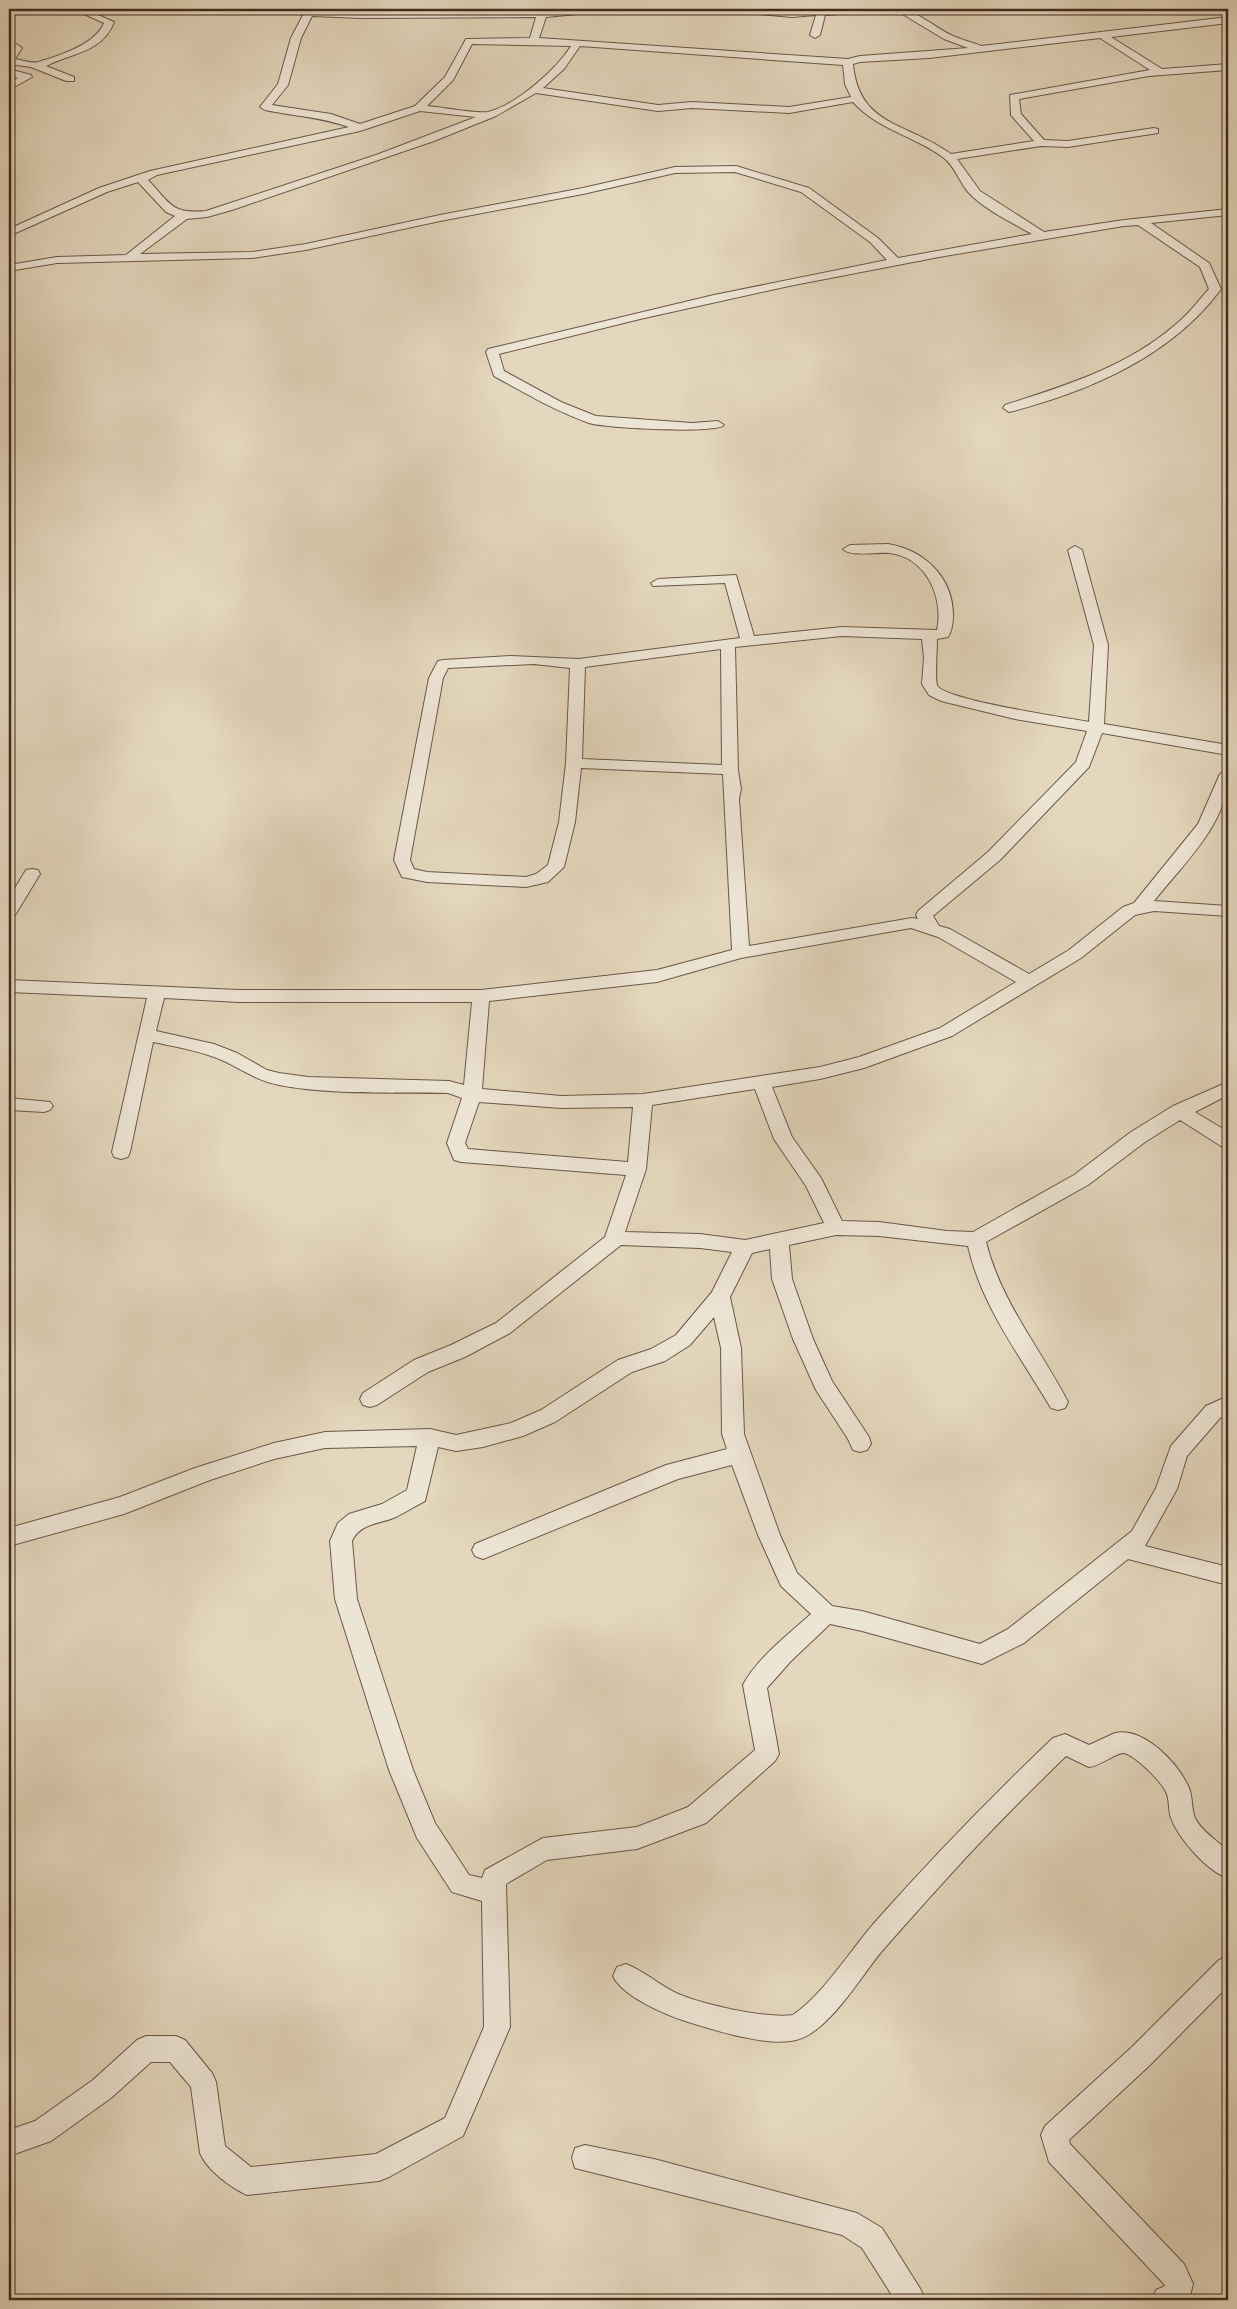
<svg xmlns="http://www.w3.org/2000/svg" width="1237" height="2309" viewBox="0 0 1237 2309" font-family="'IM FELL Great Primer',serif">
<rect width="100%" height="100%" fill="#e4d7bd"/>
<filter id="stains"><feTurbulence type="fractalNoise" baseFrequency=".004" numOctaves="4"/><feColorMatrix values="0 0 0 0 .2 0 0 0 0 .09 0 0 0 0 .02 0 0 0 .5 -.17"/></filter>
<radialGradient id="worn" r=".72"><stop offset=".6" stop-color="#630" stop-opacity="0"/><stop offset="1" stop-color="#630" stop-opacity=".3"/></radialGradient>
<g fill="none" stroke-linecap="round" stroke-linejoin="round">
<g stroke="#6a5748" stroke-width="2">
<g id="minor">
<path d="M73 9H85L114 22C103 52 72 53 46 66L74 77V81H66L31 67 9 64V53L12 49 9 46V39L22 48 15 59C22 60 32 64 38 62 59 56 96 44 104 23Z"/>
<path d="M282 9 347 13H480L603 9 598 12 546 17 539 38 848 59 860 56 968 48 944 39 894 9C917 9 932 26 951 35 961 40 972 42 981 46L1228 17V23L1111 37 1162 69 1228 64V70L1149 76 1019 99 1021 114 1044 140 1068 141 1154 128 1158 129V133L1068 147 1041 146 957 159 980 191 1044 232 1124 220 1228 209V215L1151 223 1209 263 1221 289C1172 356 1088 392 1009 412L1003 408 1005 405C1064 386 1127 367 1175 325 1188 315 1198 301 1209 289L1200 267 1138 225 1124 226 939 257 789 286 640 319 499 354 504 371 561 402 596 416 692 423 718 421 724 425C717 434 604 428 589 423 555 411 525 393 494 376L486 352 488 349 714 295 887 260 870 242 801 192 735 172 675 173 583 194 440 221 306 250 252 258 57 263 9 271V265L57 257 126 255 175 216 166 212 138 182 107 192 9 236V229L99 188 150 171 349 127C322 117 293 116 265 110L260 107 278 84 291 38 303 15ZM312 16 362 18 536 17 530 38 466 39 445 77 415 106 360 124 331 114 272 105 288 85 301 38ZM1100 38 1150 70 1010 95 1011 115 1034 141 951 154C907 122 859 127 853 64L860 62 929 58ZM472 44 571 46C557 69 515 106 488 112 476 114 441 107 427 106L453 80ZM580 46 843 65 845 84 851 97 789 107 692 102 658 105 543 88 564 69ZM536 93 658 111 692 108 789 113 853 102C878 130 915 136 944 158 955 167 959 181 968 192 985 210 1011 222 1032 234L898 258 878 238 809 188 736 166 675 167 583 188 440 215 306 244 252 252 140 254 187 219 207 217 232 210 434 141 496 116ZM420 111 476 117 376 155 206 211C171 214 171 204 148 180L157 175 360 131Z"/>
<polygon points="730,9 792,11 870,9 865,12 825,15 820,35 815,38 810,35 816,15 792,17 735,12"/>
<polygon points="9,69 31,75 32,77 9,90 9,83 18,78 9,75"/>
<path d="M888 544C924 550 953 577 953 615 953 622 952 631 948 637L937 639C937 648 935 680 937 685 942 700 1068 718 1089 722L1094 645 1068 550 1075 546 1082 550 1108 645 1104 724 1228 745V755L1102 733 1089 767 1000 860 933 916 939 926 950 929 1029 974 1069 950 1123 907 1134 903 1198 824 1220 774 1228 769C1231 821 1184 863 1154 901L1228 906V916L1154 911 1135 915 1081 958 952 1036 864 1068 820 1079 772 1087 792 1137 821 1178 842 1221 879 1222 947 1231 973 1232 1074 1175 1131 1132 1173 1106 1228 1082V1095L1195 1112 1228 1132V1147L1221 1146 1180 1120 1145 1142 1088 1185 986 1242C1001 1302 1040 1348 1068 1402L1065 1408 1058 1410 1051 1408C1020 1356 981 1305 968 1246L879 1236 836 1235 789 1245 792 1279 813 1339 832 1381 869 1437 871 1444 867 1450 860 1452 853 1450 848 1439 816 1390 793 1339 772 1279 770 1249 752 1253 730 1297 741 1348 744 1434 780 1535 797 1573 832 1606 862 1611 980 1644 1008 1629 1132 1531 1156 1488 1171 1446 1206 1406 1228 1396V1414L1220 1418 1187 1456 1177 1489 1145 1546 1228 1567V1585L1128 1559 1024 1643 982 1664 862 1631 830 1624 791 1661 767 1688 779 1754 775 1761 706 1823 637 1849 547 1860 506 1884 510 2027 463 2136 389 2177 379 2181 247 2195C230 2187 207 2170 200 2153L191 2087 170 2062H151L111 2098 51 2141 9 2156V2130L35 2121 93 2080 137 2040 146 2036H176L185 2040 212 2073 216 2082 225 2146 251 2167 376 2154 445 2118 484 2027 482 1901 452 1892 417 1838 389 1770 335 1599 330 1541 338 1523 349 1514 382 1504 407 1490 417 1446 325 1448 274 1459 210 1480 124 1514 9 1546V1528L120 1497 195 1468 274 1443 325 1432 430 1429 456 1435 511 1423 541 1410 618 1360 651 1349 676 1335 712 1292 732 1252 700 1248 621 1245 510 1333 465 1357 428 1372 377 1405 370 1407 363 1405 360 1399 363 1393 414 1360 451 1345 496 1323 605 1237 626 1175 461 1162 454 1160 447 1143 462 1098 448 1093C396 1092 330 1095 279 1085 258 1081 243 1070 224 1061 201 1051 177 1047 153 1042L130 1152 128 1157 121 1159 114 1157 112 1152 147 998 9 992V980L239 990H481L657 970 732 950 723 774 581 768 575 822 564 867 548 882 526 887 427 882 402 877 394 860 429 678 438 661 443 660 511 656 579 659 740 638 725 583 653 586 651 583 658 579 736 575 754 636 842 627 937 630C944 597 926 557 889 553 878 552 849 557 843 549L850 545ZM842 636 922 639 924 658 922 684 929 695 941 701 1015 719 1087 731 1076 762 988 852 918 911 916 915 918 919 912 918 749 946 739 799 741 789 738 770 735 647ZM721 649 722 765 582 759 585 667ZM534 664 570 668 566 763 559 822 548 865 536 874 526 877 427 872 414 869 410 860 443 678 448 668ZM911 928 938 937 1016 982 940 1028 859 1057 820 1067 643 1094 561 1096 482 1089 489 1001 657 982 741 958ZM164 998 239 1002H472L464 1085 449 1081 308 1077 279 1073 267 1070 237 1053 214 1044 156 1031ZM755 1089 774 1139 806 1186 824 1223 745 1240 700 1234 625 1232 646 1169 652 1105ZM479 1102 561 1108 633 1107 628 1162 468 1149 465 1143ZM714 1317 721 1348 722 1434 727 1449 666 1465 475 1544 472 1550 475 1556 483 1559 678 1479 732 1465 758 1535 781 1586 811 1614C790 1633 756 1659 743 1685L755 1750 688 1807 637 1827 543 1838 485 1870 482 1878 469 1875 435 1823 413 1770 357 1599 352 1541C360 1523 380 1524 396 1517 406 1512 415 1506 425 1501L438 1447 456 1451 483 1447 523 1436 555 1422 632 1372 665 1361 690 1345Z"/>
<polygon points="32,869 38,870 40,874 15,915 9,916 9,898 26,870"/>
<polygon points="9,1098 50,1102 53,1106 50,1110 44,1112 9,1110"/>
<path d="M1115 1733C1144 1727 1178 1763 1189 1788 1193 1797 1191 1808 1195 1818 1201 1831 1218 1841 1228 1851V1878C1208 1872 1178 1838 1171 1818 1168 1810 1170 1800 1166 1792 1161 1781 1136 1756 1124 1753 1117 1752 1100 1766 1089 1767L1066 1756C1026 1795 987 1834 950 1875 927 1900 904 1926 882 1951 861 1976 829 2032 796 2040 766 2047 714 2030 685 2021 664 2014 622 1996 613 1976L617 1967 626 1964C644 1971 658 1984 676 1993 700 2004 766 2019 793 2015 822 1996 852 1948 876 1921 932 1858 991 1797 1053 1738L1065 1734 1089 1745Z"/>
<polygon points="1228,1957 1228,1986 1150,2065 1069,2140 1070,2144 1184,2264 1193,2284 1189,2300 1152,2300 1156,2290 1165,2286 1164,2284 1049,2162 1041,2135 1045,2126 1132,2047 1219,1960"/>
<polygon points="585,2145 654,2159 857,2213 882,2228 921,2290 925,2300 895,2300 862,2248 842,2235 575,2168 572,2158 575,2148"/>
</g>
</g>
<use href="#minor" fill="#ede5d4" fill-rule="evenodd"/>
</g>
<rect width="1237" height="2309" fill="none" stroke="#e4d7bd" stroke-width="30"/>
<rect x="10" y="10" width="1217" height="2289" fill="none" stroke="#422c21" stroke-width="2.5"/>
<rect x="15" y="15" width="1207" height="2279" fill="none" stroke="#422c21"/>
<rect width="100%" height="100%" filter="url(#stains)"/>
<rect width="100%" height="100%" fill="url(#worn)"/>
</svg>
